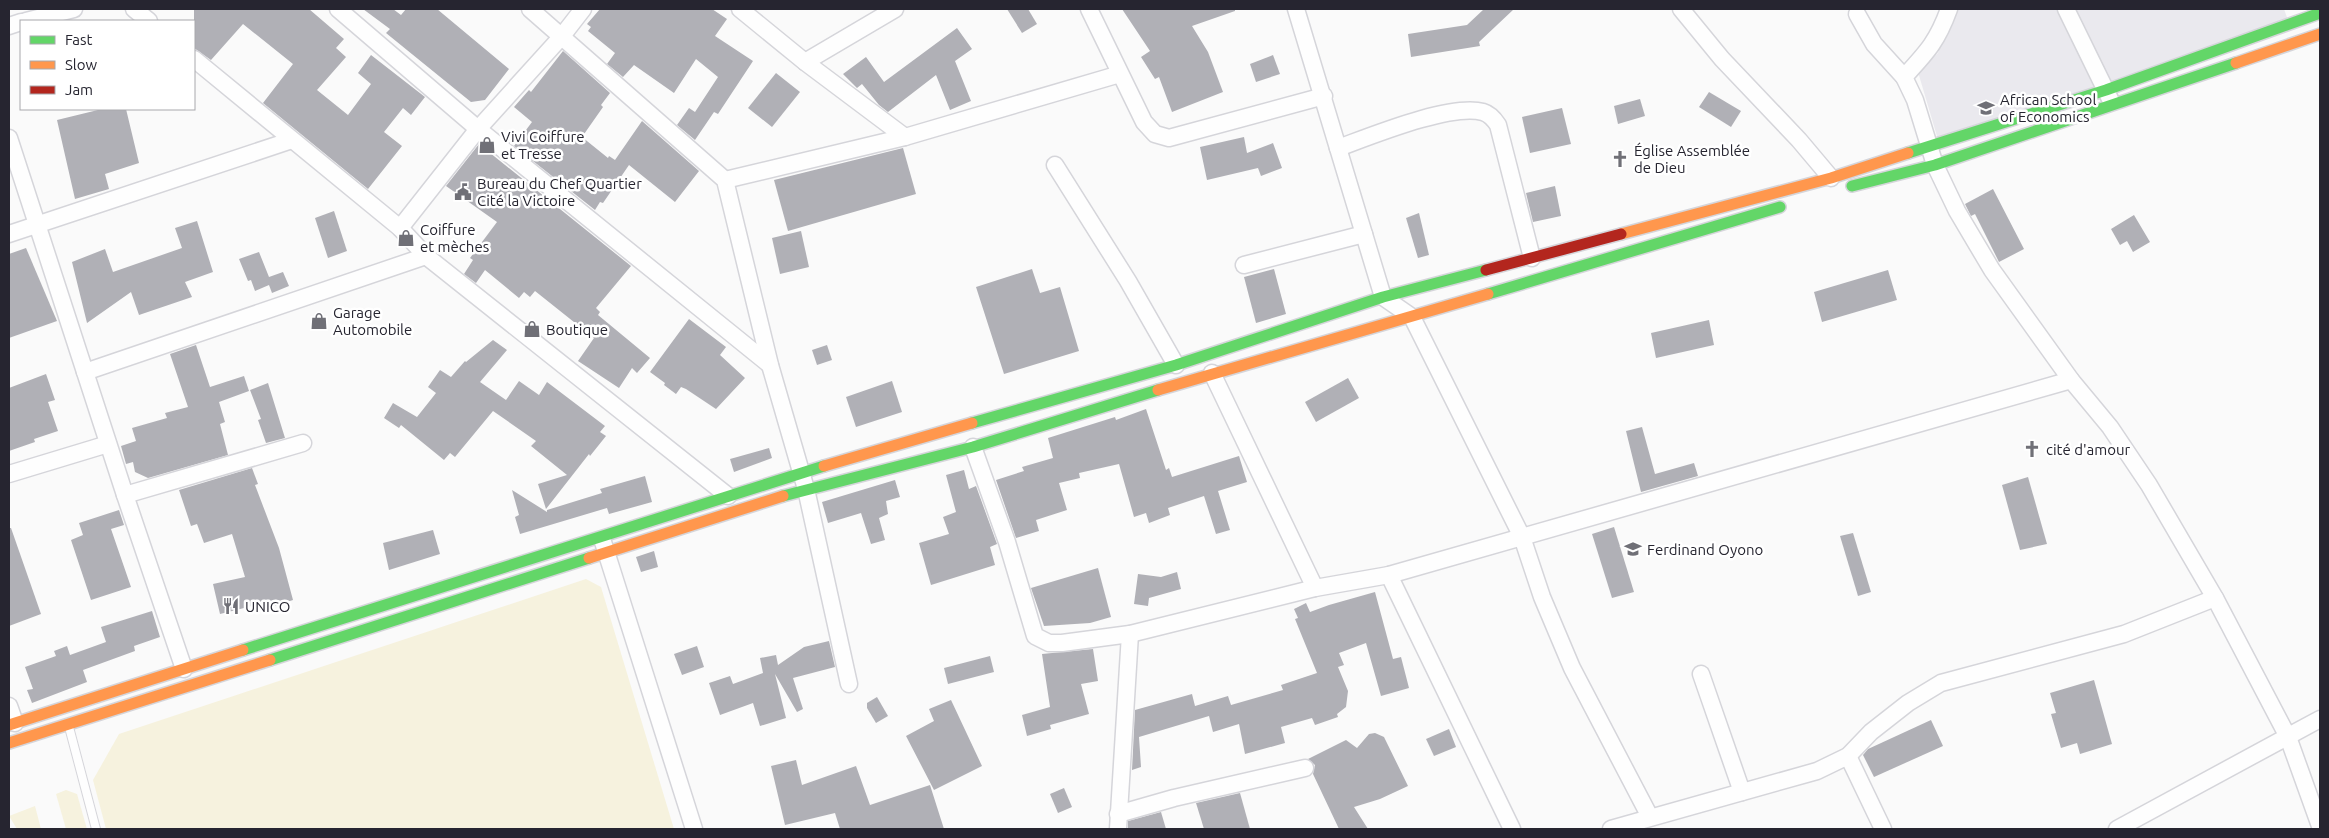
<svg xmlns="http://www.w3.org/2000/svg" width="2329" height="838" viewBox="0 0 2329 838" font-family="Ubuntu,sans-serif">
<rect width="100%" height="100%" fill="#fafafa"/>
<polygon fill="#eae9ee" points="1953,9 2284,9 2289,23 1939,143 1918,72 1938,53"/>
<g fill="#f6f2de">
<polygon points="586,579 601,587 674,829 106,829 93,780 119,734"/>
<polygon points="66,790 77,794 87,829 66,829 56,794"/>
<polygon points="35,806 41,829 17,829 9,816"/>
</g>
<g fill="#b0b0b6">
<polygon points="194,9 309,9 344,39 336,48 346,57 317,90 348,115 371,84 358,73 371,55 425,97 411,115 403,108 384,132 402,146 368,189 263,103 293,64 243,24 211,60 194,48"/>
<polygon points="363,9 393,9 401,15 406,9 437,9 509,69 485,100 471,102 386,33 390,29"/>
<polygon points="600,9 712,9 727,19 715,36 753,61 718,114 714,112 695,140 677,125 689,108 695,112 718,77 696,59 674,93 634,65 623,77 607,64 615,53 588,31 591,27 587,24"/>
<polygon points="1007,9 1028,9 1037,24 1022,33"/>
<polygon points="1122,9 1235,9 1235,11 1192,26 1208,52 1223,92 1172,112 1159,77 1155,79 1141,57 1150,51"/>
<polygon points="1484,9 1514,9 1479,42 1480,46 1411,57 1408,34 1467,25"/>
<polygon points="957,28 972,49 955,61 971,101 950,110 936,75 888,112 879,105 862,84 857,88 843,74 866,57 884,82"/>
<polygon points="563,51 610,93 601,105 603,107 582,137 608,158 609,156 615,160 642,121 699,171 675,202 629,165 603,203 600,202 595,210 514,146 532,122 514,107 529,90 531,92"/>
<polygon points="1273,55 1280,74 1256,82 1250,64"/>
<polygon points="776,73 800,92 772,127 748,108"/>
<polygon points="1709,92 1741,111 1731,127 1699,107"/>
<polygon points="1640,99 1645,116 1618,124 1614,106"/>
<polygon points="1562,108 1571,144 1530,153 1522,117"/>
<polygon points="126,109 139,163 105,174 109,189 75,199 57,120 102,109"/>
<polygon points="1244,137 1247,153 1273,143 1282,168 1261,176 1258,168 1207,180 1200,147"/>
<polygon points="479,144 631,266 596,308 600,312 598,315 650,358 637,373 632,368 619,388 578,361 594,338 535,291 530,297 524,292 519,298 485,270 476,283 464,274 473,260 470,258 497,222 446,186"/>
<polygon points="903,148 916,194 788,231 774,180"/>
<polygon points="1555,186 1561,216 1533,222 1526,193"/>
<polygon points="1993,189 2024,249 1999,262 1975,214 1971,216 1965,204"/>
<polygon points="334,211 347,251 328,258 315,218"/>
<polygon points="1419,213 1429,255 1418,258 1406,218"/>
<polygon points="2134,215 2150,242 2133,252 2127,241 2120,245 2111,229"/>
<polygon points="197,221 213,272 185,282 192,297 139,315 131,292 87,323 72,262 105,249 113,272 182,248 175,228"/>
<polygon points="801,231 809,267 780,274 772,238"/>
<polygon points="26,248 57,321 9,338 9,254"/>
<polygon points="259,252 269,277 283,272 289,286 272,293 269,285 255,291 251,280 248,281 239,259"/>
<polygon points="1032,269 1040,293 1060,287 1079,351 1004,374 976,287"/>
<polygon points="1274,269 1286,314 1256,323 1244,277"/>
<polygon points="1888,270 1897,300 1822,322 1814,292"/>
<polygon points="689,319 726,347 720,355 745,378 716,409 686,389 681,387 676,394 664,385 665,383 650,372"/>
<polygon points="1709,320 1714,345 1656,358 1651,333"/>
<polygon points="493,340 507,350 480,382 506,400 519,381 539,395 547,382 605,426 600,432 606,436 590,456 589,454 546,509 538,484 567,475 531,446 536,441 493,411 455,457 450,453 444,460 401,425 399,428 384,418 393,403 417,417 436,393 428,387 440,370 451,377 465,361 466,362"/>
<polygon points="196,345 210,387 244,376 249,391 219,402 225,422 220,424 228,455 148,478 135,472 133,462 126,464 121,446 136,441 132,428 167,418 165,413 188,407 170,354"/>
<polygon points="827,345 832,360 817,365 812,350"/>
<polygon points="46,374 55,400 48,402 58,431 34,439 35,442 9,451 9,388"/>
<polygon points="1348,378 1359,398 1316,422 1305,402"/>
<polygon points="892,381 902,412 856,427 846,397"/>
<polygon points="268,383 285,438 266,443 258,420 261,419 250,390"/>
<polygon points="1146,409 1166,470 1169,468 1172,477 1239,456 1247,482 1218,491 1230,530 1216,534 1204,496 1168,508 1170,515 1149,523 1146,513 1134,517 1119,464 1079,473 1080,478 1059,483 1067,510 1036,520 1039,531 1016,538 996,480 1024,471 1022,467 1053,458 1048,438 1115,417 1116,420"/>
<polygon points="1642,427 1655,474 1694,463 1698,476 1641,492 1626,431"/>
<polygon points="769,448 772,458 734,472 730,459"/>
<polygon points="252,468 258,484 255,485 279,548 293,600 259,611 256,605 220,614 213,584 245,577 232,534 204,543 197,524 191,526 179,490"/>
<polygon points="964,470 969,489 976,486 997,544 990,547 995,565 931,585 919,543 949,534 943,517 956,512 946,475"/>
<polygon points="645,476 652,502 609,514 607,508 520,534 515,517 519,515 512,490 547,512 547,510 602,493 600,489"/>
<polygon points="2028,477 2047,544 2020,550 2002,485"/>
<polygon points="895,480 900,497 886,501 888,514 879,518 885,540 871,544 861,513 828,523 822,502"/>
<polygon points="119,510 124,525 111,529 131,587 91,600 71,540 83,535 79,523"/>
<polygon points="1614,527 1634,592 1612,598 1592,534"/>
<polygon points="9,528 11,528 41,614 9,626"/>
<polygon points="433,530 440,554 389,570 383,543"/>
<polygon points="1853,533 1871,592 1858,596 1840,536"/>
<polygon points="654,551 658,567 641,572 636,557"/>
<polygon points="1098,568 1111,617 1090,623 1044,626 1031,588"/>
<polygon points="1177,572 1181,589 1149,598 1148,606 1134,604 1138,574 1161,577"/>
<polygon points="1375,592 1393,659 1401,657 1409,688 1381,696 1366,643 1339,653 1344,665 1338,667 1348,691 1346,707 1337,714 1338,717 1315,725 1312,718 1281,727 1285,743 1245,754 1239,724 1213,732 1209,716 1139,737 1141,767 1132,770 1135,710 1192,694 1195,706 1228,696 1231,705 1283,690 1281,685 1317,673 1295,619 1298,618 1294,609 1306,603 1310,612 1329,605"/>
<polygon points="152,611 160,637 134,646 135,651 83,670 87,682 32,703 27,690 33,689 25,667 56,656 54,651 67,646 70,655 106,642 101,627"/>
<polygon points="829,641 835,667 793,678 803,709 797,712 775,674 786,718 760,726 753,703 720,715 709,683 730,676 733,684 763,673 760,658 776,655 778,665 804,647"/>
<polygon points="697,646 704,667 682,675 674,654"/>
<polygon points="1093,649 1098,681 1081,684 1089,714 1050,725 1051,729 1027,736 1022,715 1050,707 1042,654"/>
<polygon points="990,656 994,672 948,684 944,668"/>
<polygon points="2094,680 2112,744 2080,754 2077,743 2061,748 2051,714 2056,713 2050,693"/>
<polygon points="877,697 888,716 876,723 867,708 867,703"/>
<polygon points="951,700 982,766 934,790 906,736 934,721 929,709"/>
<polygon points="1931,720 1943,746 1874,777 1863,755 1868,749"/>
<polygon points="1449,729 1456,747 1434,756 1426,739"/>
<polygon points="1375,733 1384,737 1408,786 1380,799 1354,807 1368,829 1339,829 1313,774 1315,765 1308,759 1346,740 1357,748 1369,734"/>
<polygon points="796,760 802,785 856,766 870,805 930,785 944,829 840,829 835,813 785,825 771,766"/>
<polygon points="1064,788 1072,807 1058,813 1050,794"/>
<polygon points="1240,793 1250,829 1204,829 1196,803"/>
<polygon points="1161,812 1166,829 1128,829 1128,821"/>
</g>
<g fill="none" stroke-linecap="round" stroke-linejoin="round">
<g stroke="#d5d5da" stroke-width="10">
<polyline id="lane" points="69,727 96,829"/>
</g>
<g stroke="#d5d5da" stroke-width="19">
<g id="street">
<polyline points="134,9 149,21"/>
<polyline points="338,9 478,129 770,365"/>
<polyline points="530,9 725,180 770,365 806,489 849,684"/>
<polyline points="740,9 805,62 905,137"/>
<polyline points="1089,9 1144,122 1155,134 1169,138 1324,96"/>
<polyline points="1296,9 1383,297 1412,317 1522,537 1542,597 1572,668 1650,817"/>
<polyline points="1681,9 1722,59 1799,140 1831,178"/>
<path d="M1949 9C1937 42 1927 52 1904 77L1915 100 1935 165 1957 211 1992 270 2071 380 2110 427 2149 485 2215 598 2288 737 2320 826"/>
<polyline points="2066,9 2110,99"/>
<polyline points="1857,14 1874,44 1904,77"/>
<polyline points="26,21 74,9"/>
<polyline points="9,26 21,22"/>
<polyline points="194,59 400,228 426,256 728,496"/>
<polyline points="805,62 895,9"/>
<polyline points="9,138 125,495 184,669"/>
<path d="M1338 148C1371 136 1451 103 1483 112 1490 114 1494 119 1498 125L1532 258"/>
<polyline points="1055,165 1128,281 1176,365"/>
<polyline points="725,180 905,137 1120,74"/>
<polyline points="400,228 478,129 562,36 583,9"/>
<polyline points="9,234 292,140"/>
<polyline points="1244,265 1364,234"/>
<polyline points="85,372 426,256"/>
<polyline points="1212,373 1315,588"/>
<polyline points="973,447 1007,542 1035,636 1049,643 1062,643 1130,634 1315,588 1389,575 2071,380"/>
<polyline points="9,474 108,444"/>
<polyline points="125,495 303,443"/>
<polyline points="603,542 694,829"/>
<polyline points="1389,575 1512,829"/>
<polyline points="1701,674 1742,792"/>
<polyline points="9,706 15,723"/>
<polyline points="1848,756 1883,829"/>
<polyline points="1118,814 1174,798 1305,768"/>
<polyline points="1118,829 1130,634"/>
<polyline points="1611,829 1817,771 1848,756 1871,732 1908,703 1941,683 2124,634 2215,598"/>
<polyline points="2117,829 2320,719"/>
</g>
</g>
<g stroke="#d5d5da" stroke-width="14">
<g id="fast">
<polyline points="1908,153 2106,90 2320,13"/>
<polyline points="1852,186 1935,165 2236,63"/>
<polyline points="1488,294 1780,207"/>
<polyline points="972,423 1176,365 1383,297 1486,270"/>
<polyline points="783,496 973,447 1158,390"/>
<polyline points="243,650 824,466"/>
<polyline points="270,660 589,558"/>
</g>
</g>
<g stroke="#d5d5da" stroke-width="14">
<g id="slow">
<polyline points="2236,63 2320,34"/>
<polyline points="1621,234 1831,178 1908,153"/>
<polyline points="1158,390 1488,294"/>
<polyline points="824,466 972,423"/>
<polyline points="589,558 783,496"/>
<polyline points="9,725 243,650"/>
<polyline points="9,743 270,660"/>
</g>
</g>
<g stroke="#d5d5da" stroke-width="14">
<polyline id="jam" points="1486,270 1621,234"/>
</g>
<use href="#lane" stroke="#fefefe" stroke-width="8"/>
<use href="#street" stroke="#fefefe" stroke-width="16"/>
<use href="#fast" stroke="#63d668" stroke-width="11"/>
<use href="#slow" stroke="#ff974d" stroke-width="11"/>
<use href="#jam" stroke="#b3261e" stroke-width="11"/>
</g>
<defs>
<g id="university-bare" transform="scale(1.35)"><path d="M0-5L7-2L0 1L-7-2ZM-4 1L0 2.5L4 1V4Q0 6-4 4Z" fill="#707077" stroke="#fff" stroke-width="2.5" paint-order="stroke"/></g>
<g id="shop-bare" transform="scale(1.35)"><path d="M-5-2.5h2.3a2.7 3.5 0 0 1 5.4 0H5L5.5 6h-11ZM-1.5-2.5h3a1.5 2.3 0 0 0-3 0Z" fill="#707077" stroke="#fff" stroke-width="2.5" paint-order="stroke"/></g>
<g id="church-bare" transform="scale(1.35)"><path d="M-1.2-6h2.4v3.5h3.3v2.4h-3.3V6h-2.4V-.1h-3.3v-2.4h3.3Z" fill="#707077" stroke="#fff" stroke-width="2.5" paint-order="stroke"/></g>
<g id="civic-bare" transform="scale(1.35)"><path d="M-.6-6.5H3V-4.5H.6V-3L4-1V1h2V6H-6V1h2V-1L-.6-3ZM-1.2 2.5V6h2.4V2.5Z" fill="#707077" stroke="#fff" stroke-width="2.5" paint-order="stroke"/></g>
<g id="school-bare" transform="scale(1.35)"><path d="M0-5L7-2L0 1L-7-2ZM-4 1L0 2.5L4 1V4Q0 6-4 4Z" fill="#707077" stroke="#fff" stroke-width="2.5" paint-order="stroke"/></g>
<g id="restaurant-bare" transform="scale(1.35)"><path d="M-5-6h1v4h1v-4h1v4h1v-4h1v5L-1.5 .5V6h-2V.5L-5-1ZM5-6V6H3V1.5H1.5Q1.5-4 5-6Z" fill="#707077" stroke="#fff" stroke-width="2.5" paint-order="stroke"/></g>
</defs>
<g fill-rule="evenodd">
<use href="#university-bare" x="1986" y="108"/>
<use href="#shop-bare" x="487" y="145"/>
<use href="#church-bare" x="1620" y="159"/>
<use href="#civic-bare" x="463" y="192"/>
<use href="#shop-bare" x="406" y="238"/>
<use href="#shop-bare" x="319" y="321"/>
<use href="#shop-bare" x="532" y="329"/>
<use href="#church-bare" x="2032" y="449"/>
<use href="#school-bare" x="1633" y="549"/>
<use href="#restaurant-bare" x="231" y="606"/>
</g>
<g text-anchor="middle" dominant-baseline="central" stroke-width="5" stroke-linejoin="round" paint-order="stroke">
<g font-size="15" fill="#262530" stroke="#fff" text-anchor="start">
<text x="2000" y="99">African School<tspan x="2000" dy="17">of Economics</tspan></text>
<text x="501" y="136">Vivi Coiffure<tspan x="501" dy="17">et Tresse</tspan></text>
<text x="1634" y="150">Église Assemblée<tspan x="1634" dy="17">de Dieu</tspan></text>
<text x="477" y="183">Bureau du Chef Quartier<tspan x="477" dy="17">Cité la Victoire</tspan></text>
<text x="420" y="229">Coiffure<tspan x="420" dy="17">et mèches</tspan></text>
<text x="333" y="312">Garage<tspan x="333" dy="17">Automobile</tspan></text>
<text x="546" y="329">Boutique</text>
<text x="2046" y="449">cité d'amour</text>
<text x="1647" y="549">Ferdinand Oyono</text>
<text x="245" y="606">UNICO</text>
</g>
</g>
<rect width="2329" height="838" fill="none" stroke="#262530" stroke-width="20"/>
<rect x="20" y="20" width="175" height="90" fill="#ffffff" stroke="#a8a8ac"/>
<rect x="30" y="36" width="25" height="8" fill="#63d668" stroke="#a8a8ac"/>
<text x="65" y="45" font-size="15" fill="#262530">Fast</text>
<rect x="30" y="61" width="25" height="8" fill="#ff974d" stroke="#a8a8ac"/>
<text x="65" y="70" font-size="15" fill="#262530">Slow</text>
<rect x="30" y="86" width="25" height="8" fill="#b3261e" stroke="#a8a8ac"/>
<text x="65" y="95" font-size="15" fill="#262530">Jam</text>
</svg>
